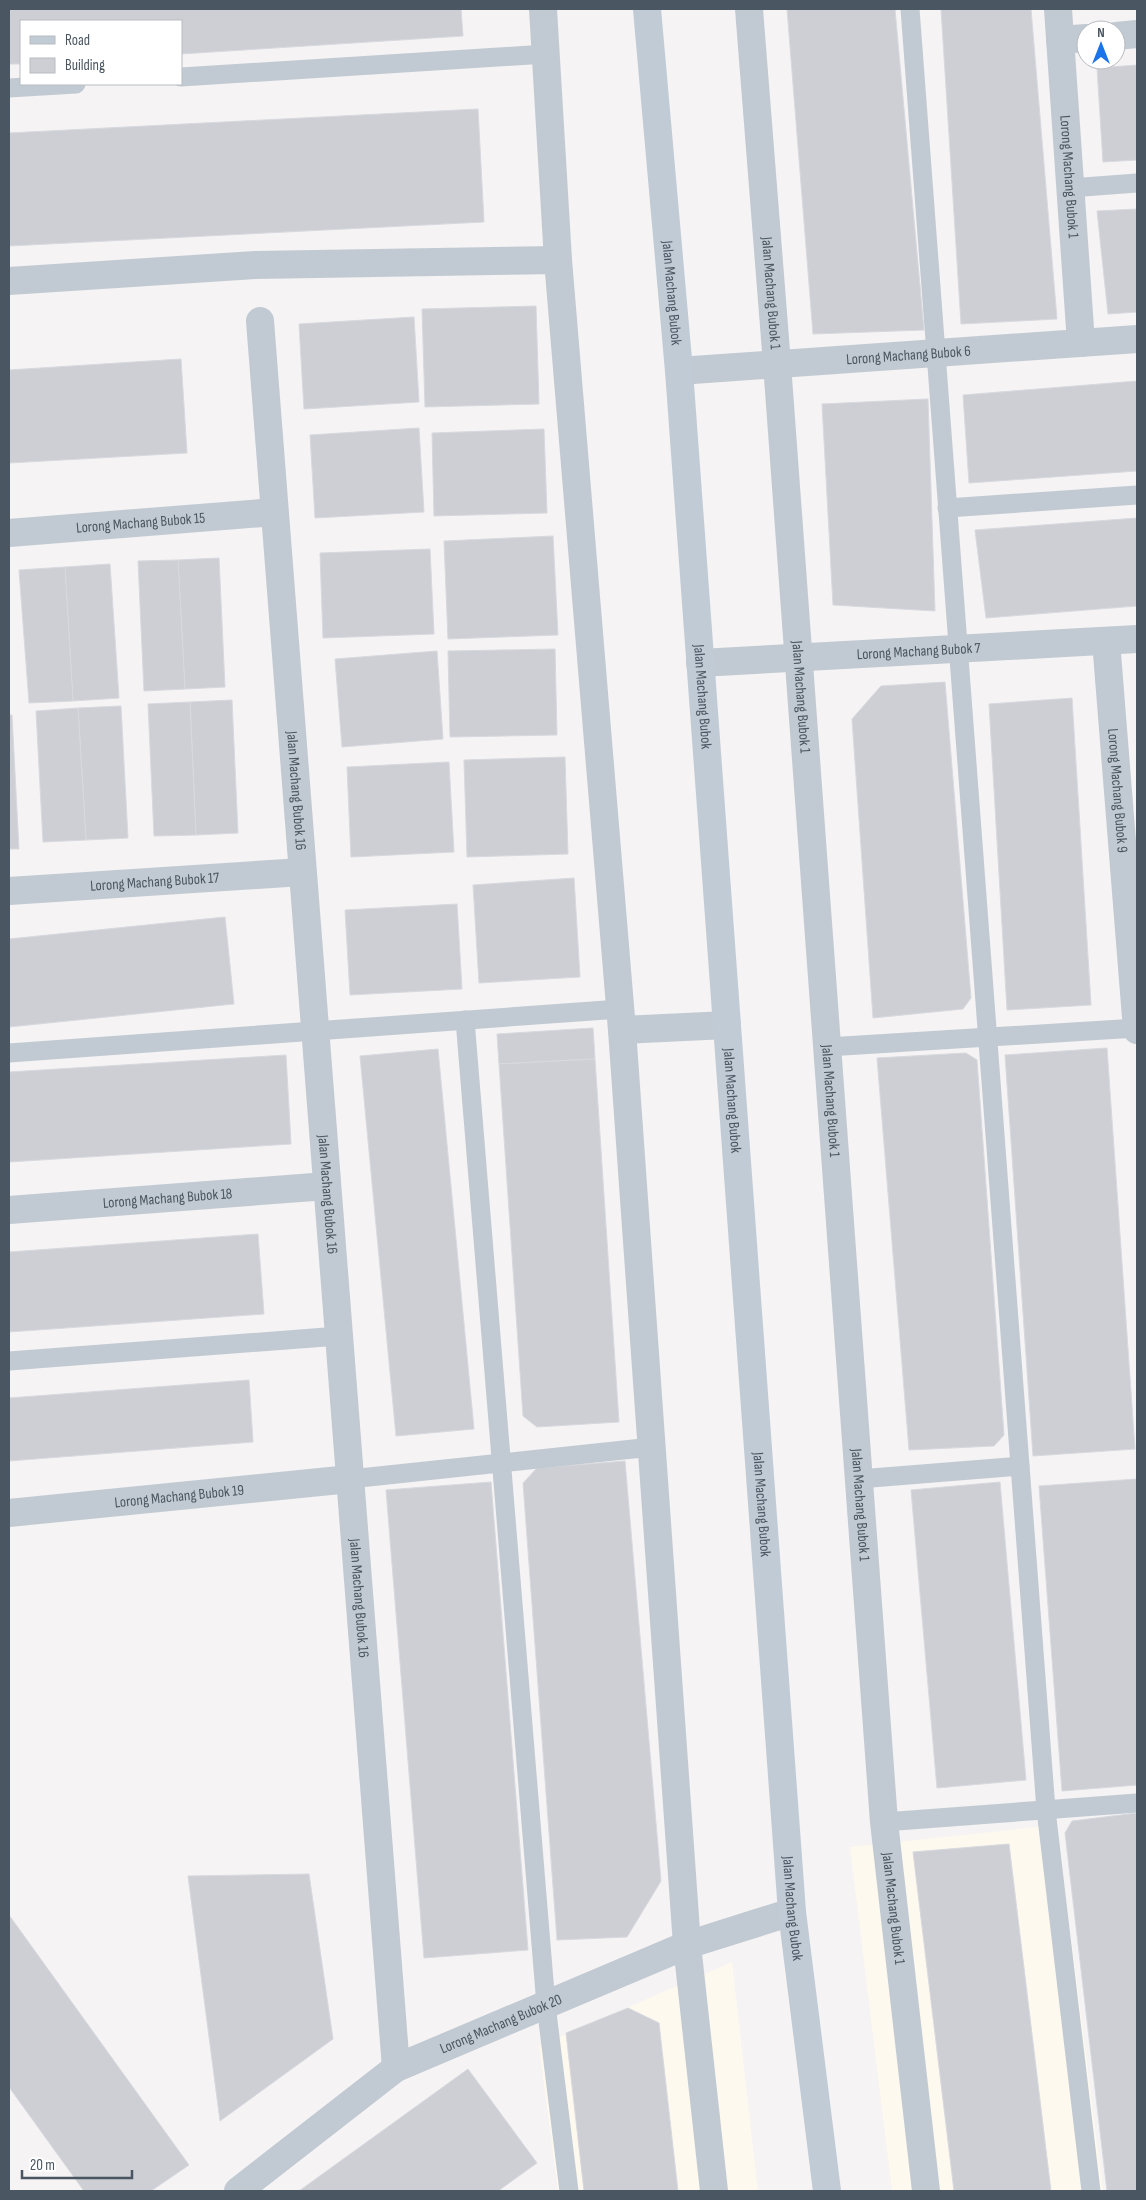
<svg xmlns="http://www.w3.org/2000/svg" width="1146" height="2200" viewBox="0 0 1146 2200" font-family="'Sofia Sans Condensed',sans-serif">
<rect width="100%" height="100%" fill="#f5f3f3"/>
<g fill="#fdf9ef">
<polygon points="1057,1825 1103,2191 892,2191 850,1847"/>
<polygon points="732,1962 758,2191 558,2191 539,2046"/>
</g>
<g fill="#cdcfd5" stroke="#d7d9de">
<polygon points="9,9 461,9 463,36 181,54 181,21 21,21 21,64 9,64"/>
<polygon points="787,9 895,9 924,330 813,334"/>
<polygon points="941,9 1031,9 1057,319 961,324"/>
<polygon points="1137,65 1137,160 1103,162 1097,68"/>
<polygon points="478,109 484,222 9,246 9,133"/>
<polygon points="1137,209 1137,312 1108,314 1097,211"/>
<polygon points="536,306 539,404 425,407 422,309"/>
<polygon points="414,317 419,402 304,409 299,324"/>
<polygon points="181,359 187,453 9,463 9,370"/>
<polygon points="1137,381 1137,471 969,483 963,395"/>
<polygon points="928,399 935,611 833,605 822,404"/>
<polygon points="419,428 424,512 315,518 310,435"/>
<polygon points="544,429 547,513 434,516 432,433"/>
<polygon points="1137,518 1137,606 986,618 975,530"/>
<polygon points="553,536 558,635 448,639 444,541"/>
<polygon points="430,549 434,634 323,638 320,553"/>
<polygon points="219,558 225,687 185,689 178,560"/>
<polygon points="178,560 185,689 144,691 138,561"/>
<polygon points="110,564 119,698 73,701 65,567"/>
<polygon points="65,567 73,701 29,703 19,570"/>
<polygon points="555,649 557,735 450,737 448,651"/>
<polygon points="437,651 443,739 342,747 335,659"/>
<polygon points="945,682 971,998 963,1009 873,1018 852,719 881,686"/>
<polygon points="1072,698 1091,1005 1007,1010 989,704"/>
<polygon points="232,700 238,833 196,835 190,702"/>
<polygon points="190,702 196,835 154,836 148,704"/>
<polygon points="121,706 128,838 86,840 78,708"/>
<polygon points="78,708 86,840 43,842 36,711"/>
<polygon points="9,715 12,715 19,849 9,849"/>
<polygon points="565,757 568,854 467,857 464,760"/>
<polygon points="449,762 454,852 351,857 347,767"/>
<polygon points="574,878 580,977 479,983 473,885"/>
<polygon points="457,904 462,989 350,995 345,910"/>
<polygon points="225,917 234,1004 9,1027 9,939"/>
<polygon points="593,1028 595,1059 499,1064 497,1034"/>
<polygon points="1107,1048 1135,1449 1033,1456 1005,1055"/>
<polygon points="438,1049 474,1429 396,1436 360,1056"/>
<polygon points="966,1053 977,1060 1004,1435 994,1446 909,1450 877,1058"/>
<polygon points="286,1055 291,1144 9,1162 9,1072"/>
<polygon points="595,1059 619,1422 537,1427 523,1416 499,1064"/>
<polygon points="258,1234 264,1314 9,1332 9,1252"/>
<polygon points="249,1380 253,1442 9,1461 9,1398"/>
<polygon points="625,1461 661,1881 627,1937 557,1940 523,1483 537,1468"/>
<polygon points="1137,1479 1137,1785 1062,1791 1039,1486"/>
<polygon points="491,1482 528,1950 424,1958 386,1490"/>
<polygon points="1000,1482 1026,1780 937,1788 911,1490"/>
<polygon points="1137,1813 1137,2191 1107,2191 1065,1833 1072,1821"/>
<polygon points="1009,1844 1051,2191 954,2191 913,1852"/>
<polygon points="309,1874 333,2039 220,2121 188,1876"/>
<polygon points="9,1915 189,2165 151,2191 84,2191 9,2087"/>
<polygon points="628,2008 659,2023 678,2191 584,2191 566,2033"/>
<polygon points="468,2069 537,2163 498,2191 299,2191"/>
</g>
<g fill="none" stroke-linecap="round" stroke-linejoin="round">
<g stroke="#c1cad2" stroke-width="19">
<polyline points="910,9 1046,1810 1091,2191"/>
<polyline points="181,77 546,54"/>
<polyline points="9,88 76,84"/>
<polyline points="1070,188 1137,183"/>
<polyline points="947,508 1137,495"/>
<polyline points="465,1020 546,2005 569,2191"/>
<polyline points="827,1047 1137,1028"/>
<polyline points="9,1053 620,1009"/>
<polyline points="9,1361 339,1336"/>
<polyline points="350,1479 652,1447"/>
<polyline points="859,1479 1020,1466"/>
<polyline points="884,1822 1137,1803"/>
</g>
<g stroke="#c1cad2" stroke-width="28">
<polyline points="543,9 558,260 622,1030 687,1945 714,2191"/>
<path id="s1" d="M749 9 777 364 884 1822 926 2191"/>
<path id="s2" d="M1058 9 1081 343"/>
<polyline points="1116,36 1137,34"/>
<polyline points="1060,40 1086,38"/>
<polyline points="9,281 255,265 558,260"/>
<path id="s3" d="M260 321 396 2068"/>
<path id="s4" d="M679 371 1137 339"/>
<path id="s5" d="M9 533 274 512"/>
<path id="s6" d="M1106 641 1137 1030"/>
<path id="s7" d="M700 663 1137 639"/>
<path id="s8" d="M9 891 302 872"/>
<polyline points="622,1030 727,1025"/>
<path id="s9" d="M9 1210 327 1186"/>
<path id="s10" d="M9 1513 350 1479"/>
<path id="s11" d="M238 2191 396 2068 687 1945 792 1912"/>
</g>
<path stroke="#c1cbd6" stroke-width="28" id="s12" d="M647 9 679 371 792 1912 827 2191"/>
</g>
<g text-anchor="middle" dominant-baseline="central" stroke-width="4.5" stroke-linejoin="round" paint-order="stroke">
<g font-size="15" fill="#4a5661" stroke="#fff">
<text stroke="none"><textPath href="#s2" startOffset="168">Lorong Machang Bubok 1</textPath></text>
<text stroke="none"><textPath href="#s12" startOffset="285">Jalan Machang Bubok</textPath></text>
<text stroke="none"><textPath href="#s1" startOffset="285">Jalan Machang Bubok 1</textPath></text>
<text stroke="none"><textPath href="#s4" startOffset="230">Lorong Machang Bubok 6</textPath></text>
<text stroke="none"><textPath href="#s5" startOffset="132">Lorong Machang Bubok 15</textPath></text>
<text stroke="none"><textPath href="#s7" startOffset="219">Lorong Machang Bubok 7</textPath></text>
<text stroke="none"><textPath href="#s12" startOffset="690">Jalan Machang Bubok</textPath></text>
<text stroke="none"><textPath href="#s1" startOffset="690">Jalan Machang Bubok 1</textPath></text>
<text stroke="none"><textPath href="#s3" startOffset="471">Jalan Machang Bubok 16</textPath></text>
<text stroke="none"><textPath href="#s6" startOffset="150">Lorong Machang Bubok 9</textPath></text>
<text stroke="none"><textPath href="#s8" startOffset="146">Lorong Machang Bubok 17</textPath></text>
<text stroke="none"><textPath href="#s12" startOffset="1095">Jalan Machang Bubok</textPath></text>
<text stroke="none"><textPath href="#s1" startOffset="1095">Jalan Machang Bubok 1</textPath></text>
<text stroke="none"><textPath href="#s3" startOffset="876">Jalan Machang Bubok 16</textPath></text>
<text stroke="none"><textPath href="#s9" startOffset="159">Lorong Machang Bubok 18</textPath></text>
<text stroke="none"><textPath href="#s10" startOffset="171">Lorong Machang Bubok 19</textPath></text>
<text stroke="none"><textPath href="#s12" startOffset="1500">Jalan Machang Bubok</textPath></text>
<text stroke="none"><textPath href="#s1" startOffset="1500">Jalan Machang Bubok 1</textPath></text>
<text stroke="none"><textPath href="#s3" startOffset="1281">Jalan Machang Bubok 16</textPath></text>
<text stroke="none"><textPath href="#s12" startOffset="1905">Jalan Machang Bubok</textPath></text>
<text stroke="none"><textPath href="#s1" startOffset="1905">Jalan Machang Bubok 1</textPath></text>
<text stroke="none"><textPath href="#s11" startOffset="314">Lorong Machang Bubok 20</textPath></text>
</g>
</g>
<rect width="1146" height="2200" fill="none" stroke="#4a5661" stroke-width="20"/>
<rect x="20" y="20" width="162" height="65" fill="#ffffff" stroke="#b7bbc0"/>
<rect x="30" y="36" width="25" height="8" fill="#c1cbd6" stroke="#b7bbc0"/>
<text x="65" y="45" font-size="15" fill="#4a5661">Road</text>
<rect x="30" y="58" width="25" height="15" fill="#cdcfd5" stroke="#b7bbc0"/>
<text x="65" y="70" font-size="15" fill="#4a5661">Building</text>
<g transform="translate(1101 45)"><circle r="24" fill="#ffffff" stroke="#b7bbc0"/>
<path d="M0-4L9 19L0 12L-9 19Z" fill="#1a73e8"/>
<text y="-8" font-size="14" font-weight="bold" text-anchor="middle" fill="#4a5661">N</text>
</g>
<path d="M22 2170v8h110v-8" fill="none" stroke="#4a5661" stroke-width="2.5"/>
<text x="30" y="2170" font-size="15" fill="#4a5661" stroke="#ffffff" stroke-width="4" paint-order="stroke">20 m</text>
</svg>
